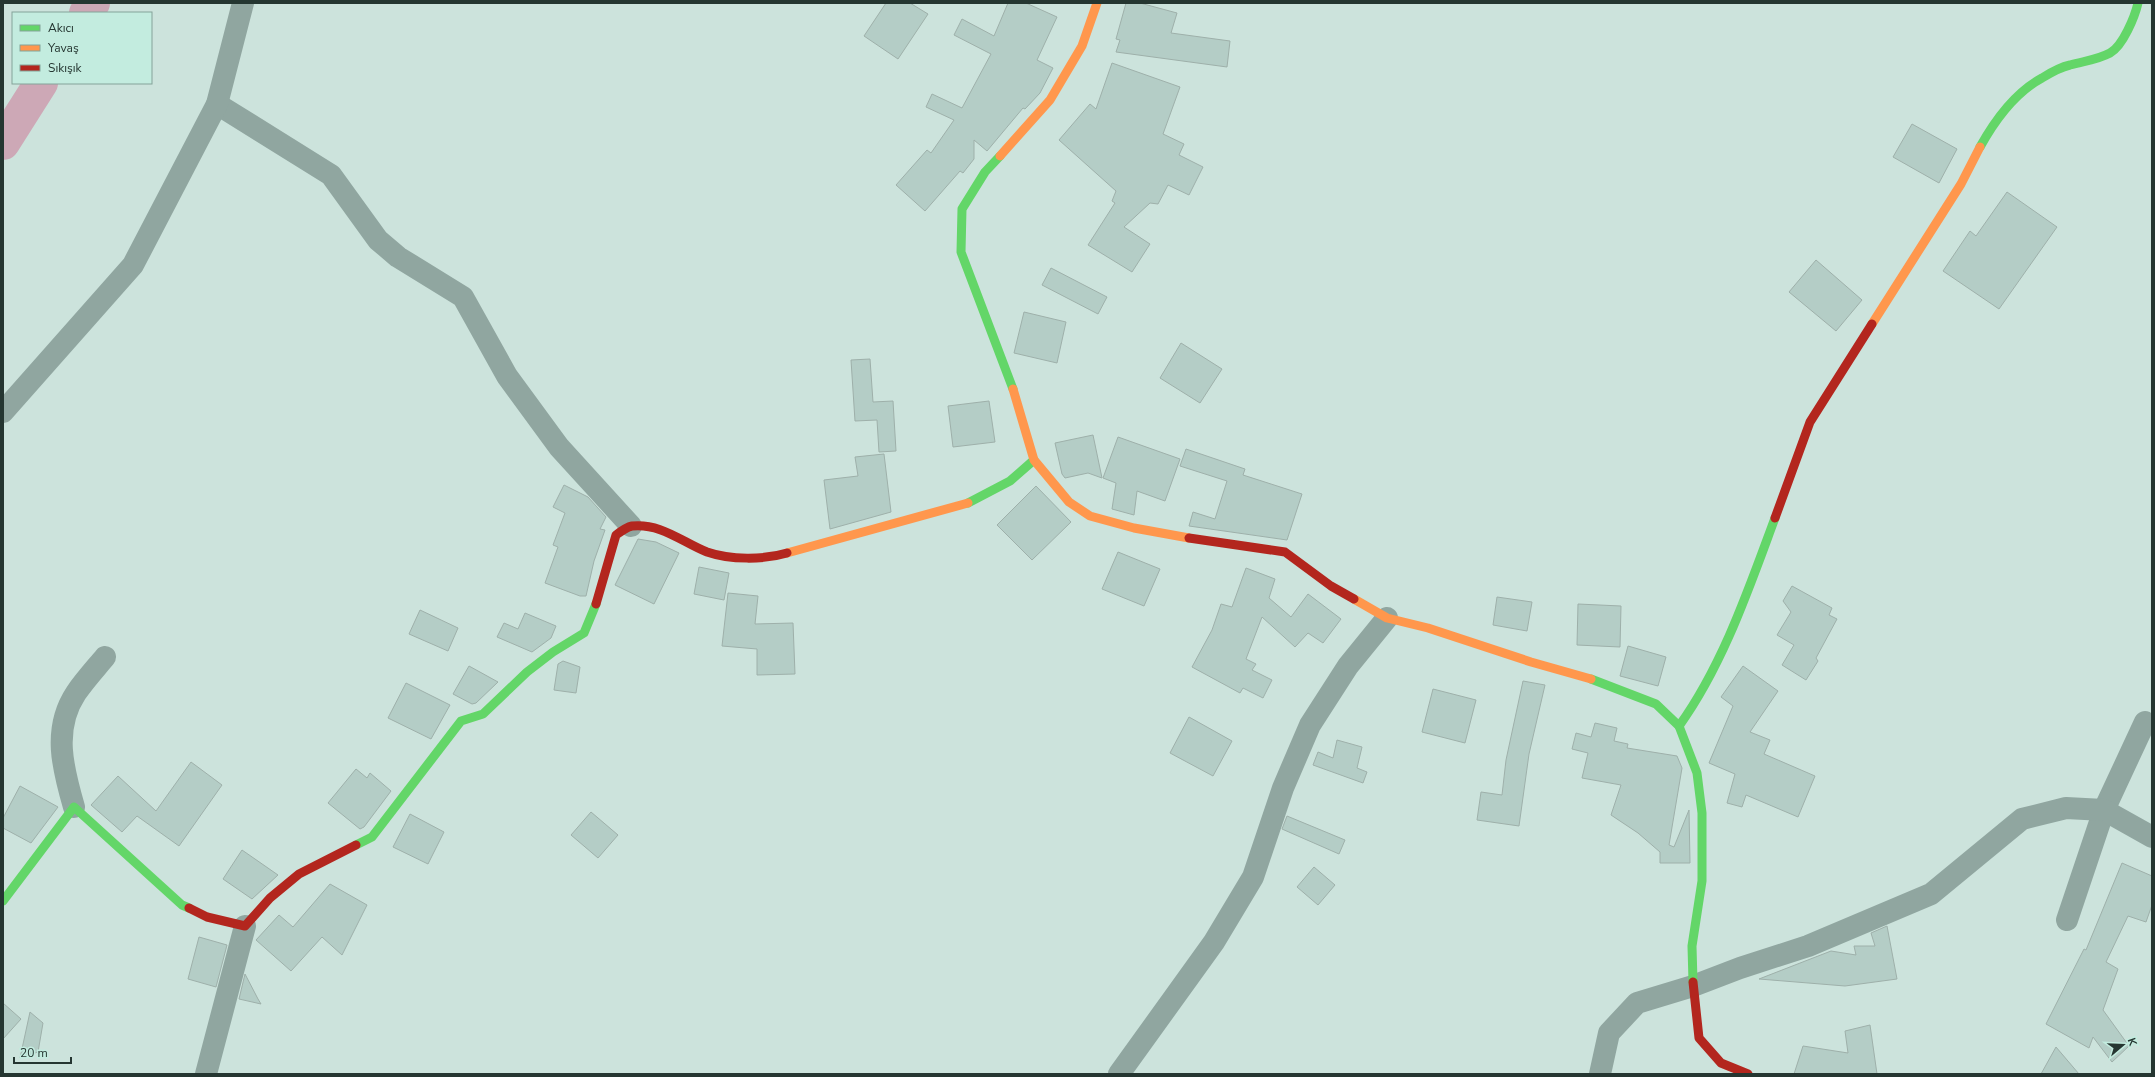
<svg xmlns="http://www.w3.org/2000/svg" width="2155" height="1077" viewBox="0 0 2155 1077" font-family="'Nunito Sans',sans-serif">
<rect width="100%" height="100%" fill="#cce3dc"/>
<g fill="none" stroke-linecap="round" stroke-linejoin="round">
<g stroke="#cda8b6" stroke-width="34">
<polyline points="86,13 93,3"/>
<polyline points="3,143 41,83"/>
</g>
</g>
<g fill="#b4cdc6" stroke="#9eb0aa">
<polygon points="886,3 910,3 928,14 898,59 864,36"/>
<polygon points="1008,3 1026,3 1057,17 1037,60 1053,68 1040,93 1025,109 1023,108 987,151 974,140 974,159 963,173 960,171 925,211 896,185 927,150 931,153 954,120 926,107 932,94 962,108 991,54 954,35 962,19 994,36"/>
<polygon points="1126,3 1140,3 1177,13 1171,33 1230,41 1227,67 1116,52 1120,40 1116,39"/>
<polygon points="1112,63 1180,87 1163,134 1184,144 1179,155 1203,167 1189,195 1168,185 1158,204 1150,203 1124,227 1150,244 1132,272 1088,245 1115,203 1112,201 1116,191 1059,140 1090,104 1096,109"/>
<polygon points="1912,124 1957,149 1939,183 1893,157"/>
<polygon points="2007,192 2057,227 1999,309 1943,271 1970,231 1976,236"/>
<polygon points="1816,260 1862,300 1836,331 1789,292"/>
<polygon points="1051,268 1107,297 1098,314 1042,285"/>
<polygon points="1024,312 1066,322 1057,363 1014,353"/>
<polygon points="1181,343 1222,369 1200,403 1160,378"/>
<polygon points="870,359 873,402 893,401 896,451 879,452 877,420 855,421 851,360"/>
<polygon points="989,401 995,442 953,447 948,406"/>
<polygon points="1093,435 1102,478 1088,473 1065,478 1062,474 1055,443"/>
<polygon points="1118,437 1180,459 1165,501 1137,491 1134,515 1112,509 1116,483 1103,478"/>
<polygon points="1186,449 1245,469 1243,475 1302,494 1287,540 1189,526 1193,512 1215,519 1227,481 1180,466"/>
<polygon points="884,454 891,512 830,529 824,480 858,476 855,457"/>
<polygon points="564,485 588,497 606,517 600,529 605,530 594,561 586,596 580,596 545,583 558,547 553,545 565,513 553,507"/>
<polygon points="1036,486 1071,522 1032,560 997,525"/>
<polygon points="638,539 656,542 679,553 654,604 615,585"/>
<polygon points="1118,552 1160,569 1144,606 1102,589"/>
<polygon points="699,567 729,573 724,600 694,594"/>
<polygon points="1246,568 1275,579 1269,598 1291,617 1308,594 1341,619 1323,643 1308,633 1295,647 1262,617 1246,659 1256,664 1252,670 1272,680 1263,698 1243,688 1240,693 1192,667 1212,630 1221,604 1232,607"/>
<polygon points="1792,586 1832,608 1829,615 1837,619 1816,658 1818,661 1806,680 1782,665 1794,645 1777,635 1791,612 1783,601"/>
<polygon points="728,593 758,596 755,624 793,623 795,674 757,675 757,649 722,646"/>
<polygon points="1497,597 1532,602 1527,631 1493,625"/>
<polygon points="1578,604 1621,606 1620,647 1577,645"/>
<polygon points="420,610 458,628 448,651 409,634"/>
<polygon points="525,613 556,626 551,638 532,652 497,637 504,623 518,629"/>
<polygon points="1628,646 1666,657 1658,686 1620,676"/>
<polygon points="563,661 580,667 576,693 554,690 558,664"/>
<polygon points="469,666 498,682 476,703 472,704 453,694"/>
<polygon points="1743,666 1778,691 1750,732 1770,740 1764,754 1815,776 1798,817 1746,795 1742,807 1727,803 1735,774 1709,763 1733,706 1721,697"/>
<polygon points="1523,681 1545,685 1529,754 1519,826 1477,820 1481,792 1502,795 1506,760"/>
<polygon points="406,683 450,705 431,739 388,718"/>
<polygon points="1433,689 1476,700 1465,743 1422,732"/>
<polygon points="1189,717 1232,741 1213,776 1170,753"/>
<polygon points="1595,723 1617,728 1614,741 1628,744 1627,748 1677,756 1682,768 1669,845 1674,847 1689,810 1690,863 1660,863 1660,852 1638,833 1611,815 1621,785 1582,778 1588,753 1572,749 1576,733 1591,737"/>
<polygon points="1337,740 1362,747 1357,768 1367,772 1363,783 1313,765 1318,752 1333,758"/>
<polygon points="191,762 222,785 179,846 137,816 122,832 91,805 118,776 156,811"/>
<polygon points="356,769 367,778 370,773 391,791 364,827 360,829 328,803"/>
<polygon points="20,786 58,807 31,843 3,828 3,818"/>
<polygon points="591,812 618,835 598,858 571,835"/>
<polygon points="410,814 444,832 428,864 393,847"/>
<polygon points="1287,816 1345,840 1339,854 1282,829"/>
<polygon points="242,850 278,875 252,899 223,879"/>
<polygon points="2122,863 2152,876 2152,905 2146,922 2128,916 2106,962 2118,969 2103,1010 2129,1046 2112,1062 2093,1037 2089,1048 2046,1024 2084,949 2086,950"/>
<polygon points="1314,867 1335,885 1318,905 1297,887"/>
<polygon points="330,884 367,905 342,955 322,937 291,971 256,940 279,915 293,927"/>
<polygon points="1887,926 1897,979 1845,986 1759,979 1831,951 1856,955 1854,946 1875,946 1871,933"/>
<polygon points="199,937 227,945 216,987 188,979"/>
<polygon points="245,974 258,999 261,1004 239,999"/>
<polygon points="3,1003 21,1019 3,1039"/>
<polygon points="30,1012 43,1023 38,1052 20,1058"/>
<polygon points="1870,1025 1877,1074 1794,1074 1803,1046 1848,1053 1845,1031"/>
<polygon points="2056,1047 2079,1074 2041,1074"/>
</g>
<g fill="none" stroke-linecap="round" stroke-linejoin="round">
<g stroke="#90a6a0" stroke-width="22">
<polyline points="217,104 331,175 378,240 398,257 463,297 507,376 559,447 631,526"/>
<polyline points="3,412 133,265 217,104 243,3"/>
<path d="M74 807C63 769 52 729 76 693 84 681 95 669 105 657"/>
<polyline points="2067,920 2104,810 2145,722"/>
<polyline points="206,1074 245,926"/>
<polyline points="1119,1074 1214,942 1253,877 1283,788 1310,725 1348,666 1387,618"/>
<polyline points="1600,1074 1609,1033 1637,1003 1693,986 1740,968 1808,946 1931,894 2022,819 2066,808 2104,810 2152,837"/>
</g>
<g stroke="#63d668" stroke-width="9">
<path d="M1980 147C1995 120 2014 93 2042 78 2050 73 2061 67 2070 65 2084 61 2097 60 2110 53 2123 46 2135 16 2138 3"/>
<polyline points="1000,156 985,172 962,209 961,252 1013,389"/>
<polyline points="968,503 1010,481 1034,460"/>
<polyline points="1591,679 1656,704 1679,726 1697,773 1702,813 1702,881 1692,946 1693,982"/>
<path d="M1679 726C1723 665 1749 588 1775 518"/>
<polyline points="356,845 372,837 461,721 483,714 527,672 553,652 584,633 596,604"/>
<polyline points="3,901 74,807 182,905 189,908"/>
</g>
<g stroke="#ff974d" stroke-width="9">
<polyline points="1000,156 1050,100 1082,46 1097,3"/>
<polyline points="1872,324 1961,184 1980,147"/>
<polyline points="1013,389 1034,460 1069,502 1090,516 1134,528 1189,538"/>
<polyline points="787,553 968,503"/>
<polyline points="1354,599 1387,618 1428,628 1531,662 1591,679"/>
</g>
<g stroke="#b3261e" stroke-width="9">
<polyline points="1775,518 1810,422 1872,324"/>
<polyline points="1189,538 1285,552 1331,586 1354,599"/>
<path d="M596 604 616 535C620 532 627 527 632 526 661 523 682 542 707 552 730 560 764 560 787 553"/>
<polyline points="189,908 207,917 245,926 270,898 299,874 356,845"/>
<polyline points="1693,982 1699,1038 1721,1063 1748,1074"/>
</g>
</g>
<rect width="2155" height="1077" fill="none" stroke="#253631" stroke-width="8"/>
<rect x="12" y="12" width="140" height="72" fill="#c3ecdf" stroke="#84a399"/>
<rect x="20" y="25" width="20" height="6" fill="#63d668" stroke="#84a399"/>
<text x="48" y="32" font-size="12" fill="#253631">Akıcı</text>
<rect x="20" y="45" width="20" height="6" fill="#ff974d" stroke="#84a399"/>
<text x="48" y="52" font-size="12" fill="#253631">Yavaş</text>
<rect x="20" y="65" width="20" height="6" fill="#b3261e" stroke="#84a399"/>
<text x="48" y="72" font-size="12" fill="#253631">Sıkışık</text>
<g transform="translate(2123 1045) rotate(71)" stroke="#c3ecdf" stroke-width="3" paint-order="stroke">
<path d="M0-3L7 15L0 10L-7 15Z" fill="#253631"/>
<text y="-6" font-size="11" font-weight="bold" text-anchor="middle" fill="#253631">K</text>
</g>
<path d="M14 1057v6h57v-6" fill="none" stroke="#253631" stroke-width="2"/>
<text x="20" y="1057" font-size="12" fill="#253631" stroke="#c3ecdf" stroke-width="3" paint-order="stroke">20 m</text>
</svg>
